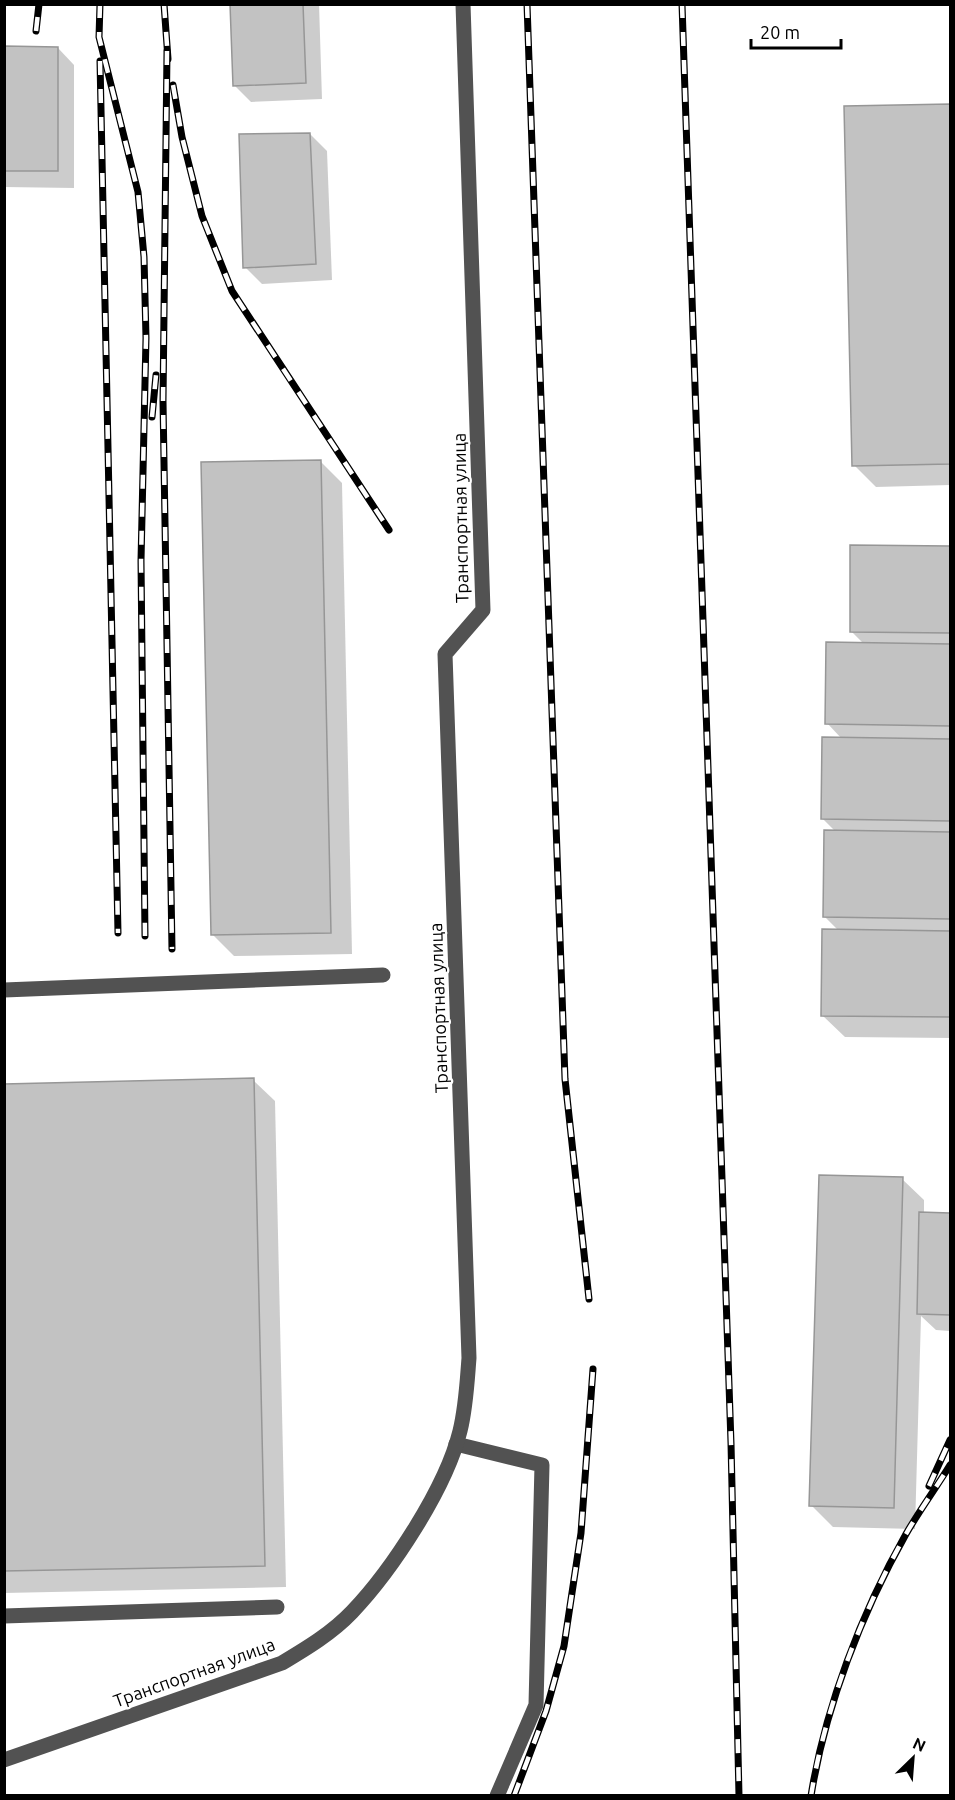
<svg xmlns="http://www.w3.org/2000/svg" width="955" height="1800" viewBox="0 0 955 1800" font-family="Ubuntu,sans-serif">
<rect width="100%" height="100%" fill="#fff"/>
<g fill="#0003">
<polygon points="231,4 319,4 322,99 251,102 234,85"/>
<polygon points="4,48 58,48 74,65 74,188 4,187"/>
<polygon points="950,106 950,485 876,487 854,465 846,108"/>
<polygon points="310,134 327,151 332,280 262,284 245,267"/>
<polygon points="320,461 342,483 352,954 234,956 212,934"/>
<polygon points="852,547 950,548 950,1038 845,1037 823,1016 839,931 824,916 836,832 822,818 842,739 827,723 864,644 851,631"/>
<polygon points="253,1080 275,1101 286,1587 4,1593 4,1085"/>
<polygon points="902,1179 924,1200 924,1213 950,1214 950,1331 936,1330 921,1316 915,1529 833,1527 811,1505"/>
</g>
<g fill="#c2c2c2" stroke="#969696" stroke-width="1.5">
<polygon points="230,4 303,4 306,83 233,86"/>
<polygon points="4,46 58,47 58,171 4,171"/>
<polygon points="950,104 950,464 852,466 844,106"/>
<polygon points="310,133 316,264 243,268 239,134"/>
<polygon points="321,460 331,933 211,935 201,462"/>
<polygon points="850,545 950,546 950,633 850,632"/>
<polygon points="826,642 950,644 950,726 825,724"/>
<polygon points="822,737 950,739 950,821 821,819"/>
<polygon points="824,830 950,832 950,919 823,917"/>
<polygon points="822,929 950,931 950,1017 821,1016"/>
<polygon points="254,1078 265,1566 4,1571 4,1084"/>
<polygon points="819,1175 903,1177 894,1508 809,1506"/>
<polygon points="919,1212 950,1213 950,1315 917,1314"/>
</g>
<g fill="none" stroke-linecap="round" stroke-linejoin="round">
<g stroke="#525252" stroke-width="15">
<polyline points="4,990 383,975"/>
<polyline points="456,1444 542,1465 536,1705 497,1796"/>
<polyline points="4,1616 277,1607"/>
<path d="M4 1760 282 1663C307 1648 332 1633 352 1612 392 1570 446 1488 460 1431 466 1407 467 1383 469 1358L445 654 483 610 463 4"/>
</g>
<g stroke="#000" stroke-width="7">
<g id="rail">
<polyline points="100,4 99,37 138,192 144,257 146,338 141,561 145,936"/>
<polyline points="164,4 168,59"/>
<polyline points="527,4 565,1079 589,1299"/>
<polyline points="682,4 731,1443 739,1796"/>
<polyline points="36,31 39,4"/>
<polyline points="167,51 163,401 172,949"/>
<polyline points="100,61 118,933"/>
<polyline points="173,85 182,137 202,216 232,291 389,530"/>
<polyline points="152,417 156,375"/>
<polyline points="929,1486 950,1440"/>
<polyline points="514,1796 546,1711 564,1646 581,1533 593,1369"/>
<path d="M811 1796C825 1707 862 1612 906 1534 919 1511 936 1488 950 1465"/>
</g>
</g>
<use href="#rail" stroke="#fff" stroke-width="4.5" stroke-dasharray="14" stroke-linecap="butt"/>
</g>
<g text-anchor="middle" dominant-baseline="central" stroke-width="4.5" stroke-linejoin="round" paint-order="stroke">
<g font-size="18" fill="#000" stroke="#fff">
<text transform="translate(460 518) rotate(-91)">Транспортная улица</text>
<text transform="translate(438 1008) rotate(-92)">Транспортная улица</text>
<text transform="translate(194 1672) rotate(-20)">Транспортная улица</text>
</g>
</g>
<rect width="955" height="1800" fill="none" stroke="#000000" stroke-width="12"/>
<g transform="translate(913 1758) rotate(25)" stroke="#ffffff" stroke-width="4.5" paint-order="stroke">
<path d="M0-4.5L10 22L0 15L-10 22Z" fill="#000000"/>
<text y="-9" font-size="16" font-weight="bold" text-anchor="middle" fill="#000000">N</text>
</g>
<path d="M751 39v9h90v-9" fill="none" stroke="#000000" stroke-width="3"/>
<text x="760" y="39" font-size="18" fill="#000000" stroke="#ffffff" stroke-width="4.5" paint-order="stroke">20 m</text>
</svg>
